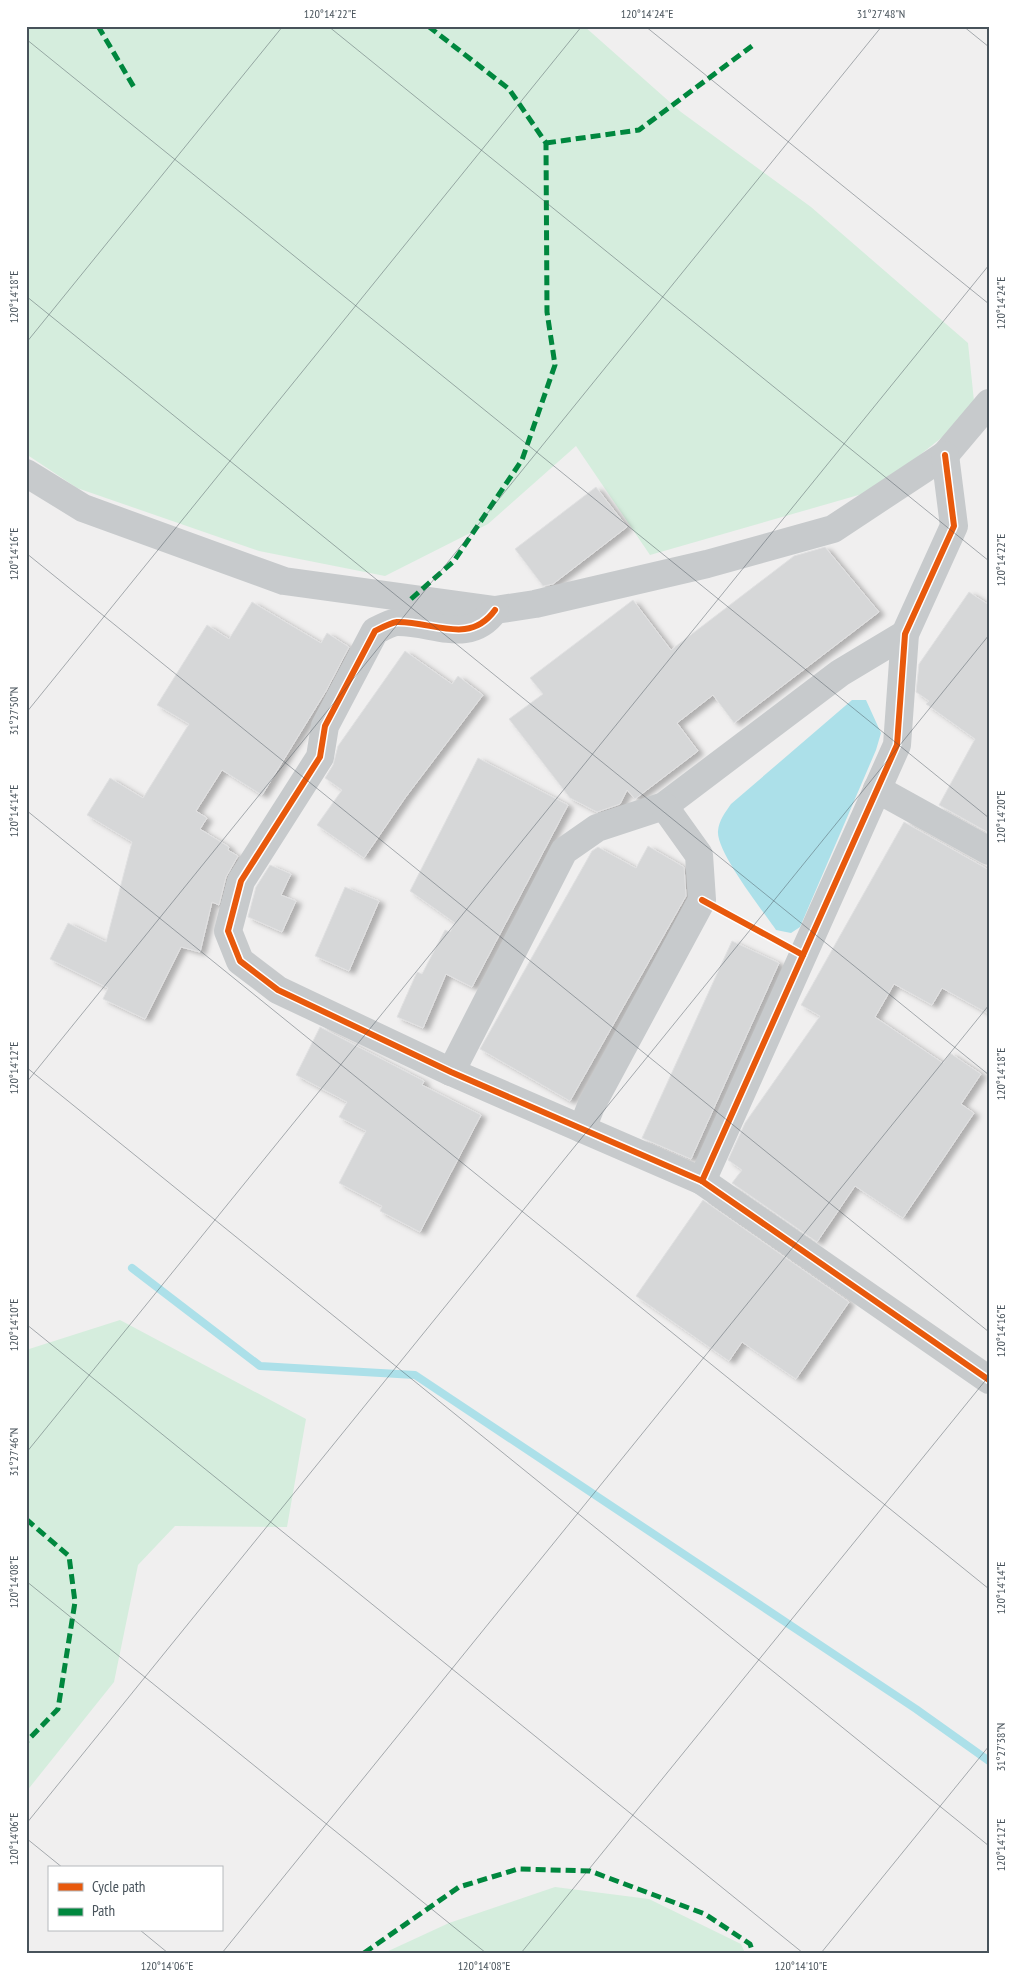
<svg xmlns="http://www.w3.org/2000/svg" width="1015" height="1979" viewBox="0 0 1015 1979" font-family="'PT Sans Narrow',sans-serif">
<defs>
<filter id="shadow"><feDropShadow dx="5.5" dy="3" stdDeviation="2.5" flood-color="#0004"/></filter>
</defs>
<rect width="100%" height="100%" fill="#f0efef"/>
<g fill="#d5eddd">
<polygon points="26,26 584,26 681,112 811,207 968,343 975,411 876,490 650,555 576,446 488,524 385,576 259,551 77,488 26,454"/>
<polygon points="120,1320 306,1419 287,1527 175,1526 138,1565 114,1682 26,1792 26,1350"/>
<polygon points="555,1887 649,1899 741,1944 745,1953 384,1953 449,1923"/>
</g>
<path fill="#ace0e9" d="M852 700H866L881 733 876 750 800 927 791 933 776 930C763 911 716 852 718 831 719 820 725 813 731 804Z"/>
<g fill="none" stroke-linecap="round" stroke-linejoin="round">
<polyline stroke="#ace0e9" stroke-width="8" points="132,1268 260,1366 415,1375 916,1709 989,1761"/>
</g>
<g fill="#d6d7d8" stroke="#e1e1e2" filter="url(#shadow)">
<polygon points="596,487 627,527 553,584 543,586 515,549"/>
<polygon points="825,547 879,612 734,723 713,695 677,723 698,751 635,799 627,790 620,804 597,812 570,798 509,719 543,694 530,678 633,600 671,650 794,556"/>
<polygon points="969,592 989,605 989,833 939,805 975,739 926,704 929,701 916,692 919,664"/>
<polygon points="252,602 321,643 327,633 349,647 326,691 262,795 222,770 196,811 207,818 200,829 229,847 228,850 238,856 226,877 219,905 212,902 200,952 181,947 145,1019 103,999 108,988 50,959 68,923 106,942 132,842 87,815 110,778 143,798 189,724 157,705 207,625 229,639"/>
<polygon points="405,651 452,684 458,676 483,695 405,798 364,858 317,825 342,790 325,778 333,765 338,746"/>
<polygon points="478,758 568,805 472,987 446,974 423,1028 397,1017 417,972 422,974 445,930 450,932 455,923 410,891"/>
<polygon points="904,822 989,870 989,1014 942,988 932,1005 894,984 875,1017 943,1063 950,1053 981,1074 961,1104 974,1113 903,1218 855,1186 817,1242 732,1183 742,1170 728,1160 745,1123 820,1016 801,1005"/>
<polygon points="648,846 684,867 686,896 570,1101 480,1049 592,851 598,847 636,868"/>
<polygon points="270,865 291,874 281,895 296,901 282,932 248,917 256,887"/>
<polygon points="345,887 379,901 349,971 315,956"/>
<polygon points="732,941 779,963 691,1159 642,1138"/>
<polygon points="320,1027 424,1081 422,1085 481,1115 420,1232 380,1211 382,1206 339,1183 366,1131 339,1117 347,1102 296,1075"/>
<polygon points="703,1200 849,1302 796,1379 742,1342 729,1361 636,1296"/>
</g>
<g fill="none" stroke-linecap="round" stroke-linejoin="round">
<g stroke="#c7cacc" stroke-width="28">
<polyline points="26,473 83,508 284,581 495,610 535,604 707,564 833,529 945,455 989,403"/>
<path d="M495 610C469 646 433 621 397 622 390 623 381 628 375 631L325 726 320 757 241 881 228 931 240 961 278 990 451 1072 702 1181 897 745 905 634 954 526 945 455"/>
<polyline points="877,789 989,851"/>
<polyline points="451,1072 564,851 597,828 664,806 840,673 905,634"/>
<polyline points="582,1129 591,1106 702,900 699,855 664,806"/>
<polyline points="702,1181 989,1380"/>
</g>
<g stroke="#00873e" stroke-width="5" stroke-dasharray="10 5" stroke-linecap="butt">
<polyline points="98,26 135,89"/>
<polyline points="546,143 639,130 752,46"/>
<polyline points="411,599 454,561 522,460 555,365 547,312 546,143 509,89 428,26"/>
<polyline points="26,1519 69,1556 75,1602 58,1709 26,1742"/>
<polyline points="364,1953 459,1887 518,1869 590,1871 705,1914 750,1944 753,1953"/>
</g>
<g stroke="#fff" stroke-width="9">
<g id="cycleway">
<path d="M495 610C469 646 433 621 397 622 390 623 381 628 375 631L325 726 320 757 241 881 228 931 240 961 278 990 451 1072 702 1181 897 745 905 634 954 526 945 455"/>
<polyline points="702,900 803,955"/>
<polyline points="702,1181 989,1380"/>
</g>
</g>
<use href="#cycleway" stroke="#e8590c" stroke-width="6"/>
</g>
<path fill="none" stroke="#48535b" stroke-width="1" stroke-opacity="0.45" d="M328 26 989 561M645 26 989 304M963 26 989 47M26 39 989 818M26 296 989 1075M26 343 283 26M26 553 989 1332M26 713 582 26M26 810 989 1589M26 1067 989 1846M26 1083 882 26M26 1324 803 1953M26 1453 989 265M26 1581 486 1953M26 1824 989 635M26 1838 63 1868M140 1930 168 1953M222 1953 989 1005M521 1953 989 1376M821 1953 989 1746"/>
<rect width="1015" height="1979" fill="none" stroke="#ffffff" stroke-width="55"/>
<rect x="48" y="1866" width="175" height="65" fill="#ffffff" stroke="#b6babd"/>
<rect x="58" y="1883" width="25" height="8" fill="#e8590c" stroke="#b6babd"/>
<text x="92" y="1892" font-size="15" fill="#48535b">Cycle path</text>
<rect x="58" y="1908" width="25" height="8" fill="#00873e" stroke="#b6babd"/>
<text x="92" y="1916" font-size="15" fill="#48535b">Path</text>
<rect x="28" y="28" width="960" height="1924" fill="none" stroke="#48535b" stroke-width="2"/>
<g font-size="12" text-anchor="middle" fill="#48535b">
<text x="330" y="18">120°14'22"E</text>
<text x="647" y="18">120°14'24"E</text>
<text x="881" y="18">31°27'48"N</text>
<text transform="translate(14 297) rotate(-90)" y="4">120°14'18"E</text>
<text transform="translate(1001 303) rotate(-90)" y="4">120°14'24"E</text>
<text transform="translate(14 554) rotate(-90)" y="4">120°14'16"E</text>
<text transform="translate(1001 560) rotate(-90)" y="4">120°14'22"E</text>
<text transform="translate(14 711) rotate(-90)" y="4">31°27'50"N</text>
<text transform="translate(14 811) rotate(-90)" y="4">120°14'14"E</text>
<text transform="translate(1001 817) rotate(-90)" y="4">120°14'20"E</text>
<text transform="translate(14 1068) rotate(-90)" y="4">120°14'12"E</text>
<text transform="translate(1001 1074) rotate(-90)" y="4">120°14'18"E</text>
<text transform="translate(14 1325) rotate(-90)" y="4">120°14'10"E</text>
<text transform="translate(1001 1331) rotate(-90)" y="4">120°14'16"E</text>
<text transform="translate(14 1452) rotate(-90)" y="4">31°27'46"N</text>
<text transform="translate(14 1582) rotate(-90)" y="4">120°14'08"E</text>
<text transform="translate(1001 1588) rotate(-90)" y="4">120°14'14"E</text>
<text transform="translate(1001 1747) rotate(-90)" y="4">31°27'38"N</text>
<text transform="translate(14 1839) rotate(-90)" y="4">120°14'06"E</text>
<text transform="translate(1001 1845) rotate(-90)" y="4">120°14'12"E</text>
<text x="167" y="1970">120°14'06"E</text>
<text x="484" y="1970">120°14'08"E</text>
<text x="801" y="1970">120°14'10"E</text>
</g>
</svg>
